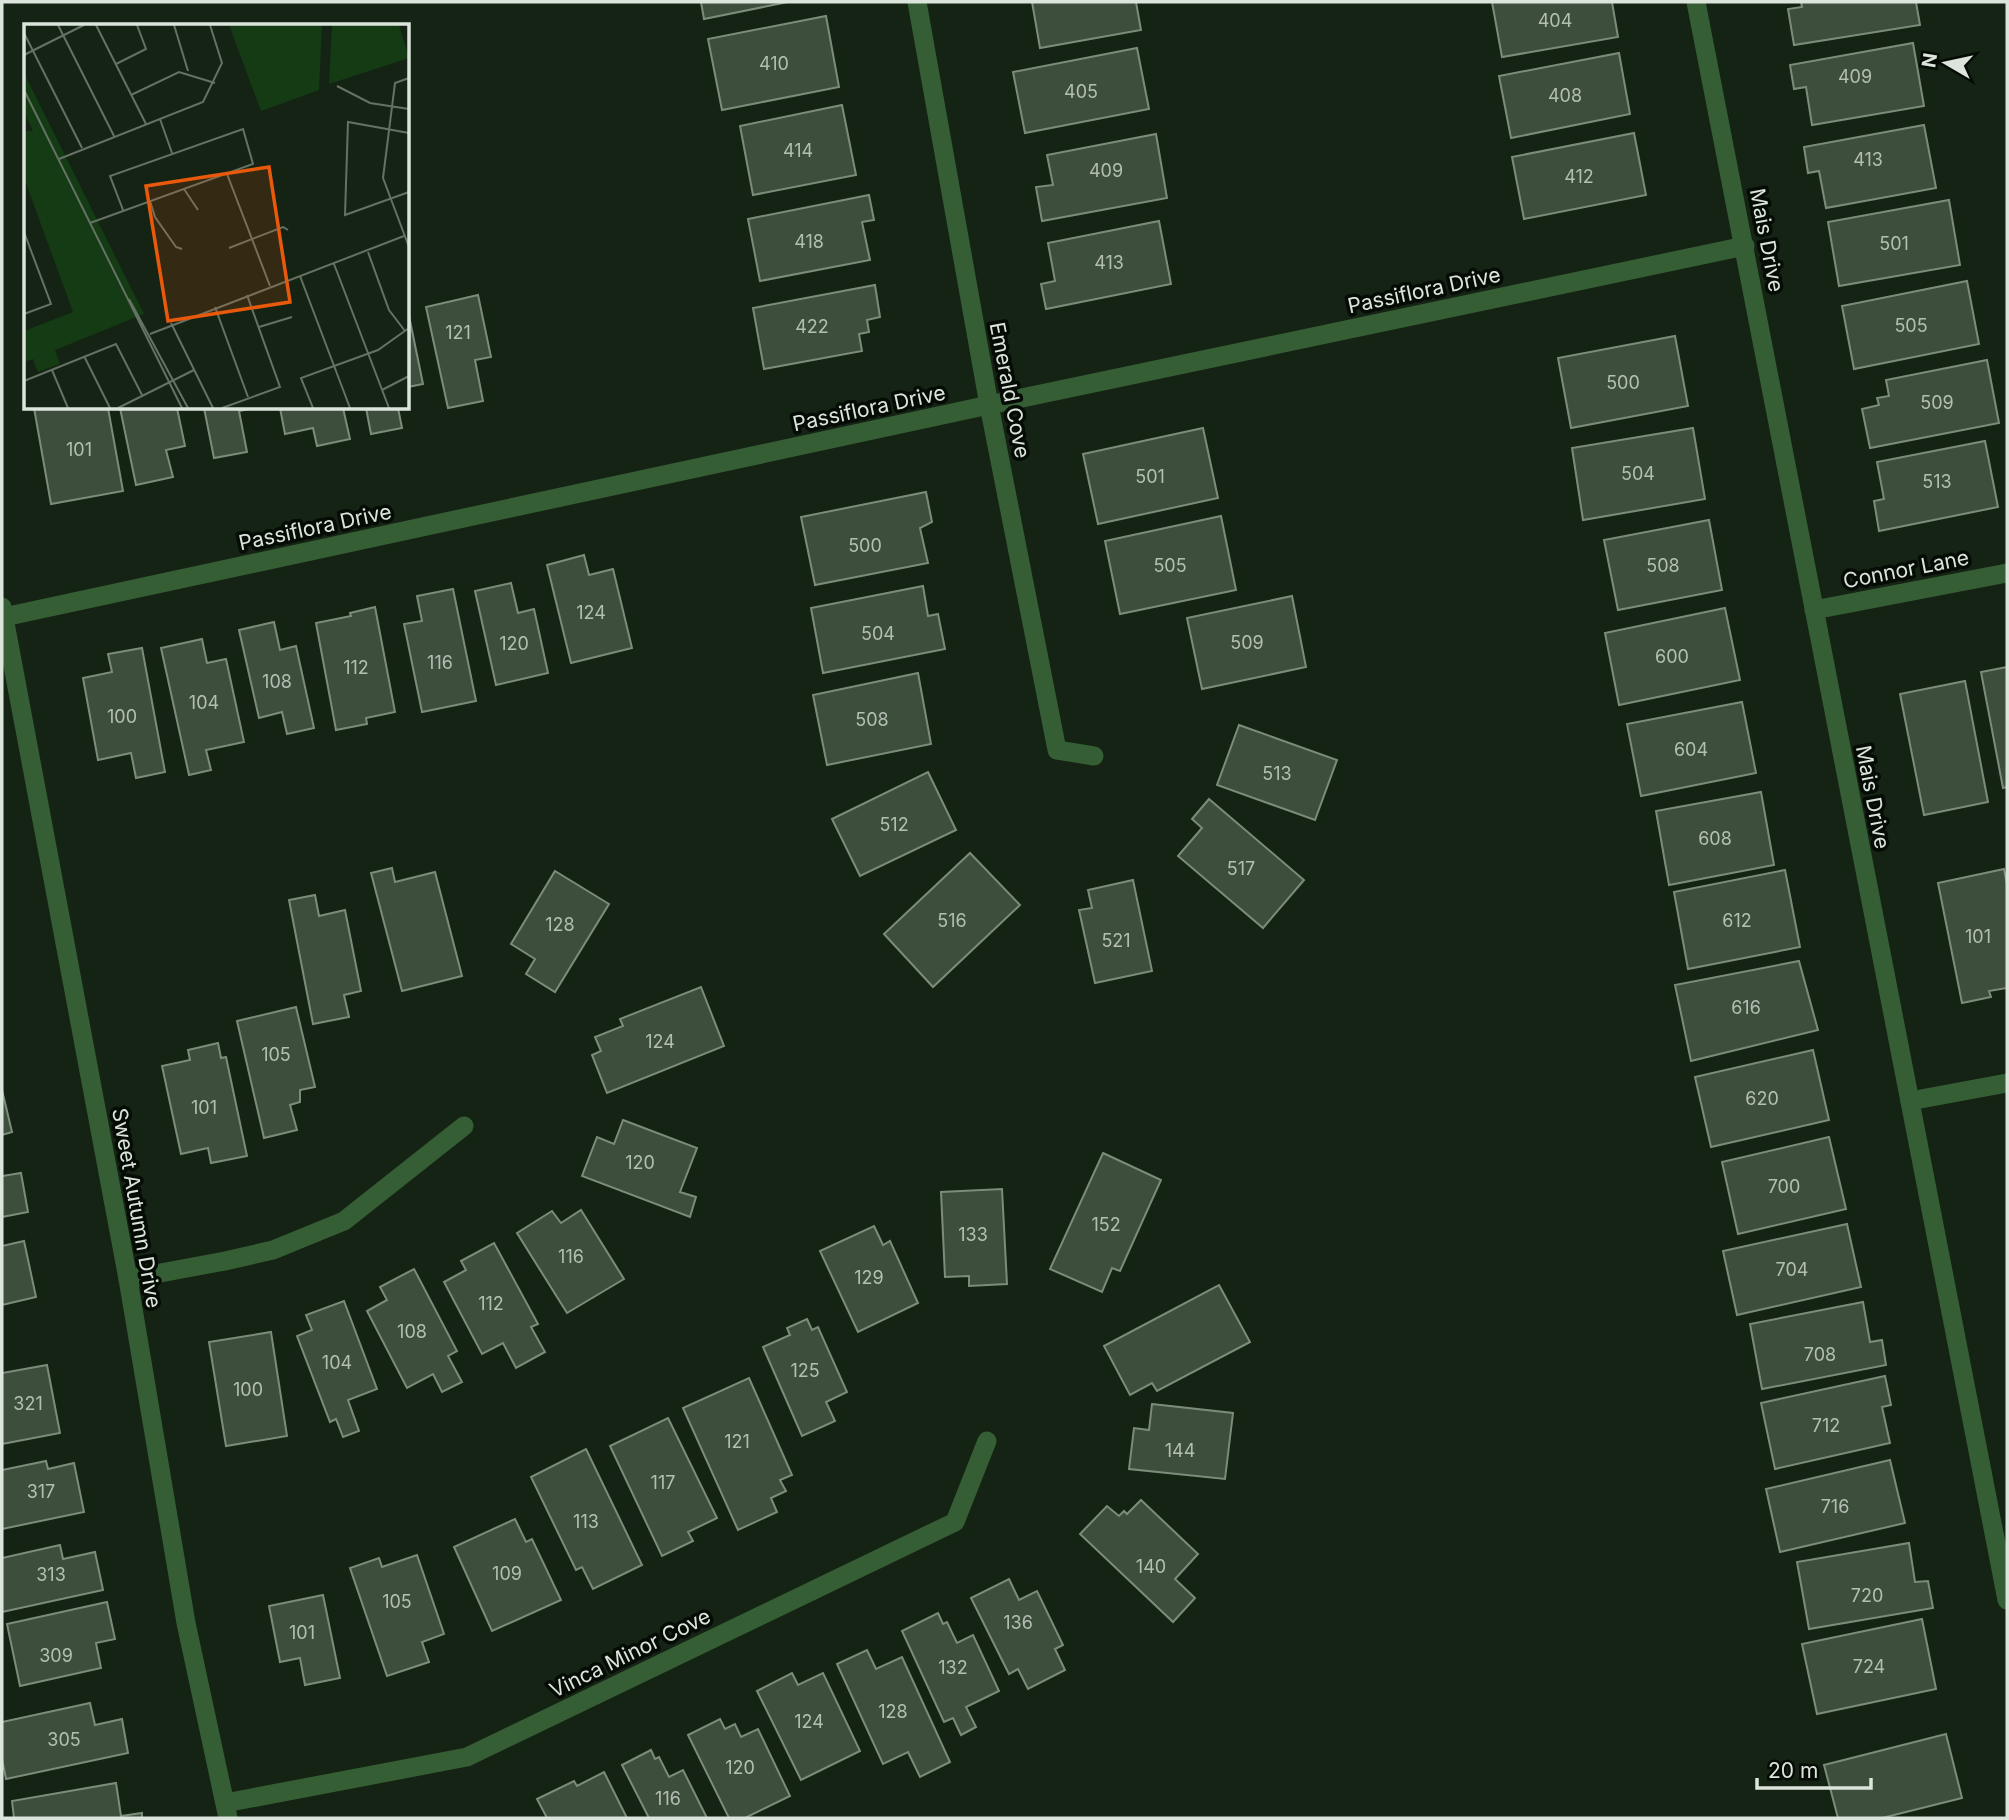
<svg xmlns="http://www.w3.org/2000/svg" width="2009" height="1820" viewBox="0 0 2009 1820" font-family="Inter,sans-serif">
<rect width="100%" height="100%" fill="#152314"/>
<g fill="#3e4e3d" stroke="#7b8d7a" stroke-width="2">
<polygon points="701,2 788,2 704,19"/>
<polygon points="1032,2 1136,2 1141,30 1040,48"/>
<polygon points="1492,2 1612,2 1618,37 1502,57"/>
<polygon points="1801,2 1916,2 1920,25 1794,45 1788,9 1802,7"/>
<polygon points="826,16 839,87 722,110 708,39"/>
<polygon points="1913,43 1924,106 1812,125 1806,87 1794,89 1790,65"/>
<polygon points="1137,48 1149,109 1025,133 1013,72"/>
<polygon points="1619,53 1630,114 1511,138 1499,76"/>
<polygon points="842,105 856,175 753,195 740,126"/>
<polygon points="1924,125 1936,188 1826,208 1819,171 1808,173 1804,147"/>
<polygon points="1634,133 1646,195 1524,219 1512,157"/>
<polygon points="1156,134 1167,198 1042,221 1036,187 1053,185 1047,155"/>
<polygon points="869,195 874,220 862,222 870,260 760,281 748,219"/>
<polygon points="1949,200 1960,265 1839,286 1828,222"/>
<polygon points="1159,221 1171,284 1046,309 1041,284 1055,281 1048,243"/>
<polygon points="1967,281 1979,344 1854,369 1842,306"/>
<polygon points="875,285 880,317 867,320 869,332 859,334 862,351 764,369 753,308"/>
<polygon points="478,295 491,357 475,360 483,401 448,408 426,307"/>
<polygon points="408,311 423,384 408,387"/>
<polygon points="1675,336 1688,406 1571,428 1558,358"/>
<polygon points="1987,360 1999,423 1870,448 1862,409 1879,405 1877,398 1889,396 1886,380"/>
<polygon points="34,408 108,408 123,491 51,504"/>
<polygon points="120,408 177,408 185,446 166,450 173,477 136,485"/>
<polygon points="204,408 255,408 239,411 247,452 214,458"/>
<polygon points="280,408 343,408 350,439 317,446 313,428 285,434"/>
<polygon points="366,408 398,408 402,428 371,434"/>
<polygon points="1203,428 1218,498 1098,524 1083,454"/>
<polygon points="1693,428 1705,499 1583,520 1572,448"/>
<polygon points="1985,441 1998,507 1879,531 1874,501 1884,499 1877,462"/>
<polygon points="926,492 932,522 920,528 928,563 815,585 801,517"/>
<polygon points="1221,516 1236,590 1120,614 1105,541"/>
<polygon points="1709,520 1722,590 1618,610 1604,540"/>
<polygon points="584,555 589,575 613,569 632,648 571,663 547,565"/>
<polygon points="511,583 518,613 534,609 548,673 496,685 475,591"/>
<polygon points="923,586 928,616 938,614 945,649 823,673 811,608"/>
<polygon points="453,589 476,701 422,712 404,624 422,621 417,596"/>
<polygon points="1292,596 1306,667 1202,689 1187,618"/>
<polygon points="375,607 395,712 366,718 367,724 336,730 316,623 351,616 350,613"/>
<polygon points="1725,608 1740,680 1619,705 1605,633"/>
<polygon points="274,622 280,650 296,646 314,728 287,734 282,712 259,718 239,630"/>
<polygon points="202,639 207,663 226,659 244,742 206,750 211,770 189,775 161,648"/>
<polygon points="142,648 165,772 136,778 131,753 98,760 83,678 112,672 108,654"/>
<polygon points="2007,667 2007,787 2003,788 1981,672"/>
<polygon points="918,673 931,744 827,765 813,695"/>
<polygon points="1965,681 1988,802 1924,815 1900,694"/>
<polygon points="1742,702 1756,773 1641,796 1627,724"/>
<polygon points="1239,725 1337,760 1315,820 1217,785"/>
<polygon points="928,772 956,830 860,876 832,819"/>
<polygon points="1761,792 1774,865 1669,885 1656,811"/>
<polygon points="1209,799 1304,880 1263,928 1178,856 1202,828 1192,819"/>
<polygon points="970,853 1020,905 933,987 884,934"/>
<polygon points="392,868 395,882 435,872 462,976 402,991 371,873"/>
<polygon points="2004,869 2007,884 2007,988 1989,991 1991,997 1962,1003 1938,883"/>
<polygon points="1785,870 1800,947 1688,969 1674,892"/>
<polygon points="555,871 609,904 555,992 526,974 535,959 511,944"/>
<polygon points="1133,880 1152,971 1095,983 1079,910 1092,908 1088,890"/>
<polygon points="315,895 319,916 345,910 361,991 344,995 349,1017 313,1024 289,900"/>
<polygon points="1799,961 1818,1030 1691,1061 1675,985"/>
<polygon points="701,987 724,1046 607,1093 592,1055 601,1051 595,1037 623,1026 620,1019"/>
<polygon points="296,1007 315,1087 300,1090 300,1102 290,1105 297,1130 264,1138 237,1021"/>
<polygon points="218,1043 221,1058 226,1057 247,1156 211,1163 208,1148 181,1154 162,1066 190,1060 188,1050"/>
<polygon points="1813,1050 1829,1120 1711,1147 1695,1077"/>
<polygon points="2,1090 12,1132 2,1135"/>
<polygon points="623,1120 697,1148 680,1192 696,1197 690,1217 582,1176 597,1137 614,1144"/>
<polygon points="1829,1137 1846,1209 1738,1234 1722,1162"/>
<polygon points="1103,1153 1161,1180 1120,1271 1112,1268 1102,1292 1050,1269"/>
<polygon points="21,1173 28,1212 2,1217 2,1176"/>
<polygon points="1002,1189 1007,1284 969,1286 969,1276 945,1277 941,1192"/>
<polygon points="581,1210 624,1279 567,1313 517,1233 552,1211 561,1223"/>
<polygon points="1847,1224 1861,1287 1737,1315 1723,1251"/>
<polygon points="874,1226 883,1245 890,1241 918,1303 858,1332 820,1251"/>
<polygon points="24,1241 36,1297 2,1305 2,1246"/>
<polygon points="494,1243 538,1324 531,1327 545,1352 516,1368 503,1343 482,1354 444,1282 466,1270 461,1261"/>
<polygon points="414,1269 457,1351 448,1356 462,1382 442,1392 433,1374 407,1388 367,1311 387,1300 380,1287"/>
<polygon points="1219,1285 1250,1342 1157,1391 1152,1383 1130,1395 1104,1346"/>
<polygon points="344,1301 377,1389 348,1400 359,1431 343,1437 336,1419 330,1422 297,1336 312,1330 306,1315"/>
<polygon points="1863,1302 1870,1342 1882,1340 1886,1365 1762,1389 1750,1324"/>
<polygon points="807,1319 812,1330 818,1327 847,1392 826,1402 835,1421 802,1436 763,1347 790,1335 787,1328"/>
<polygon points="271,1332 287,1436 226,1446 209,1342"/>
<polygon points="47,1365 60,1433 2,1444 2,1373"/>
<polygon points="1885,1376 1891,1405 1882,1407 1890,1443 1775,1469 1761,1403"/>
<polygon points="749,1378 792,1475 780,1480 786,1491 771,1498 777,1512 738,1530 683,1408"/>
<polygon points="1152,1404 1233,1413 1225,1479 1129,1469 1134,1428 1149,1430"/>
<polygon points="668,1418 717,1518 688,1532 693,1541 662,1556 610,1446"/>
<polygon points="586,1449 642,1565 593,1589 582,1567 576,1570 531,1477"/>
<polygon points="1890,1460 1905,1523 1780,1552 1766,1489"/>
<polygon points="46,1461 48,1469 74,1463 84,1512 2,1529 2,1470"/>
<polygon points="1141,1500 1198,1554 1175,1579 1195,1598 1173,1622 1080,1534 1107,1506 1119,1516 1124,1511 1127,1514"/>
<polygon points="515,1519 526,1542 532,1539 561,1600 492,1631 454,1547"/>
<polygon points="1909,1543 1915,1582 1928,1581 1933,1608 1809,1629 1797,1562"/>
<polygon points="60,1545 63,1559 95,1552 103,1590 2,1612 2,1558"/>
<polygon points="417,1555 444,1634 422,1642 429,1662 387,1676 350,1568 379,1558 382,1567"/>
<polygon points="1009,1579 1019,1600 1037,1591 1063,1645 1055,1649 1065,1670 1028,1689 1018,1669 1009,1674 971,1598"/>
<polygon points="323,1595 340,1678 305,1685 300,1658 280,1662 269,1606"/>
<polygon points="107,1602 115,1639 96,1643 101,1668 20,1686 7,1624"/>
<polygon points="938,1613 943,1624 947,1622 957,1643 973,1635 999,1691 966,1707 976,1727 961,1735 953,1718 944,1722 902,1631"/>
<polygon points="1922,1619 1936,1689 1817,1714 1802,1644"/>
<polygon points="867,1650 876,1669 902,1657 950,1762 920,1777 908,1752 883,1764 837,1664"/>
<polygon points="792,1673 798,1685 823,1673 860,1751 801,1780 757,1691"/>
<polygon points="90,1703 95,1725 122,1719 128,1753 6,1779 2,1759 2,1722"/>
<polygon points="720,1719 725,1729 735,1724 741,1737 758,1729 790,1796 745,1818 729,1818 688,1735"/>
<polygon points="1946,1734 1962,1798 1882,1818 1838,1818 1824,1765"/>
<polygon points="651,1750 655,1759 659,1757 669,1777 683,1770 707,1818 649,1818 622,1765"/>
<polygon points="604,1772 627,1818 547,1818 537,1799 574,1781 577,1786"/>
<polygon points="116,1783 121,1816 142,1813 142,1818 14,1818 12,1801"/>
</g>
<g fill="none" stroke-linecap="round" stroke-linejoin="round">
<g stroke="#355e34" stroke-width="19">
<polyline points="917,2 989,405 1057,750 1094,756"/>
<polyline points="1696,2 2007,1600"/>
<polyline points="2,607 128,1279 186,1623 228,1818"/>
<polyline points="1814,610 2007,573"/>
<polyline points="4,617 989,405 1745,246"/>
<polyline points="1910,1101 2007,1083"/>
<polyline points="128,1279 225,1261 273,1250 344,1221 464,1126"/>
<polyline points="225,1803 467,1757 955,1522 987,1441"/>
</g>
</g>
<g text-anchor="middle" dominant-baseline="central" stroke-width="7" stroke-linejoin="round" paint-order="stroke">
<g font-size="18" fill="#b4bfb4">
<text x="1555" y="20">404</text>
<text x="774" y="63">410</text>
<text x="1855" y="76">409</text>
<text x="1081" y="91">405</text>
<text x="1565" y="95">408</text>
<text x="798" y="150">414</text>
<text x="1868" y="159">413</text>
<text x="1106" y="170">409</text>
<text x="1579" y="176">412</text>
<text x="809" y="241">418</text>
<text x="1894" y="243">501</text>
<text x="1109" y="262">413</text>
<text x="1911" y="325">505</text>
<text x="812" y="326">422</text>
<text x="458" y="332">121</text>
<text x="1623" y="382">500</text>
<text x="1937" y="402">509</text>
<text x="79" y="449">101</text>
<text x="1638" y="473">504</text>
<text x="1150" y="476">501</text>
<text x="1937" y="481">513</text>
<text x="865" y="545">500</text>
<text x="1170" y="565">505</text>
<text x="1663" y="565">508</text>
<text x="591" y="612">124</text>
<text x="878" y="633">504</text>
<text x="1247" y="642">509</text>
<text x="514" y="643">120</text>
<text x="1672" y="656">600</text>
<text x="440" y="662">116</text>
<text x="356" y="667">112</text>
<text x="277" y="681">108</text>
<text x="204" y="702">104</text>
<text x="122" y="716">100</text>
<text x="872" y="719">508</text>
<text x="1691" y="749">604</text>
<text x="1277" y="773">513</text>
<text x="894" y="824">512</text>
<text x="1715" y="838">608</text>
<text x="1241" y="868">517</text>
<text x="952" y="920">516</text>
<text x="1737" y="920">612</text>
<text x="560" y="924">128</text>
<text x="1978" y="936">101</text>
<text x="1116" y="940">521</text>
<text x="1746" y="1007">616</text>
<text x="660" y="1041">124</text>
<text x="276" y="1054">105</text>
<text x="1762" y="1098">620</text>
<text x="204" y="1107">101</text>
<text x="640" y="1162">120</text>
<text x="1784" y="1186">700</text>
<text x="1106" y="1224">152</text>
<text x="973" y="1234">133</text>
<text x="571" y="1256">116</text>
<text x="1792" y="1269">704</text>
<text x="869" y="1277">129</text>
<text x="491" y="1303">112</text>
<text x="412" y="1331">108</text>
<text x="1820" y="1354">708</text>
<text x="337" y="1362">104</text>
<text x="805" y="1370">125</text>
<text x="248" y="1389">100</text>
<text x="28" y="1403">321</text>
<text x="1826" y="1425">712</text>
<text x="737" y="1441">121</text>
<text x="1180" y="1450">144</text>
<text x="663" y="1482">117</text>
<text x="41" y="1491">317</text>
<text x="1835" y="1506">716</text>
<text x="586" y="1521">113</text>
<text x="1151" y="1566">140</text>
<text x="507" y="1573">109</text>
<text x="51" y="1574">313</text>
<text x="1867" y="1595">720</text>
<text x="397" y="1601">105</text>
<text x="1018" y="1622">136</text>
<text x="302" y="1632">101</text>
<text x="56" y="1655">309</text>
<text x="1869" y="1666">724</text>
<text x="953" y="1667">132</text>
<text x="893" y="1711">128</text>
<text x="809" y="1721">124</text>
<text x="64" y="1739">305</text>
<text x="740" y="1767">120</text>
<text x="668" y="1798">116</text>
</g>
<g font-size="21" fill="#dce5db" stroke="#050b05">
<text transform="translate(1767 240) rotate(79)">Mais Drive</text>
<text transform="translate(1424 290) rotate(-12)">Passiflora Drive</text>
<text transform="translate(1010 390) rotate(79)">Emerald Cove</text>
<text transform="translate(869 408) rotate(-12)">Passiflora Drive</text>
<text transform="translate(315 527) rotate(-12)">Passiflora Drive</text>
<text transform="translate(1906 569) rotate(-11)">Connor Lane</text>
<text transform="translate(1873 797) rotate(79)">Mais Drive</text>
<text transform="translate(137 1208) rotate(80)">Sweet Autumn Drive</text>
<text transform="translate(630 1653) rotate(-26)">Vinca Minor Cove</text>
</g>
</g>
<g transform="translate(24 24)">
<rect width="385" height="385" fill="#152314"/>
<path d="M205 1H298L295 66 237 87ZM308 1H375L385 34 305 60ZM0 49 120 290 31 326 36 340 14 348 9 335 0 338V307L49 288 0 154V107H9L0 88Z" fill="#143b14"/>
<path fill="none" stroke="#657164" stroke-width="2" d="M34 1 90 112M72 1 122 100M150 1 164 47M0 9 58 124M0 31 60 1M92 40 122 25 113 1M385 54 371 59 359 154 385 223M313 62 346 79 385 85M0 66 158 384M107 71 155 48 191 59M136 95 148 129M385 109 324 98 321 191 385 168M35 135 179 78 198 39 186 1M203 150 246 262M160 165 174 186M126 177 131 193 152 223 158 225M66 199 229 140 219 105 86 152 99 186M0 208 27 280 0 290M205 224 259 203 264 206M344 228 365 286 381 307M310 240 365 384M276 252 326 384M105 275 164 384M191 283 224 373M147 299 189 384M235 303 268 293M126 310 380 212M60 332 86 384M28 346 44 384M0 357 92 320 118 371M358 366 385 352M94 384 170 346M198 384 256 363 223 271M289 384 277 354 354 326 385 304"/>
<path fill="#e8590c" fill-opacity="0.15" stroke="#e8590c" stroke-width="3.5" d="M245 143 266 278 144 297 122 162Z"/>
<rect width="385" height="385" fill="none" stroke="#dce5db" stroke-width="3.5"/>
</g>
<rect width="2009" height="1820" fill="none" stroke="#dce5db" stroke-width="7"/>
<g transform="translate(1946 63) rotate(279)" stroke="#050b05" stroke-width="5" paint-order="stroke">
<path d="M0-5L12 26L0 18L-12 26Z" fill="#dce5db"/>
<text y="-10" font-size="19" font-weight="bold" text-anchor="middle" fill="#dce5db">N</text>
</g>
<path d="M1757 1778v10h114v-10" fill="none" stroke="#dce5db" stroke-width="3.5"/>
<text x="1768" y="1778" font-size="21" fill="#dce5db" stroke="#050b05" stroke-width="5" paint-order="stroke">20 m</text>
</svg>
